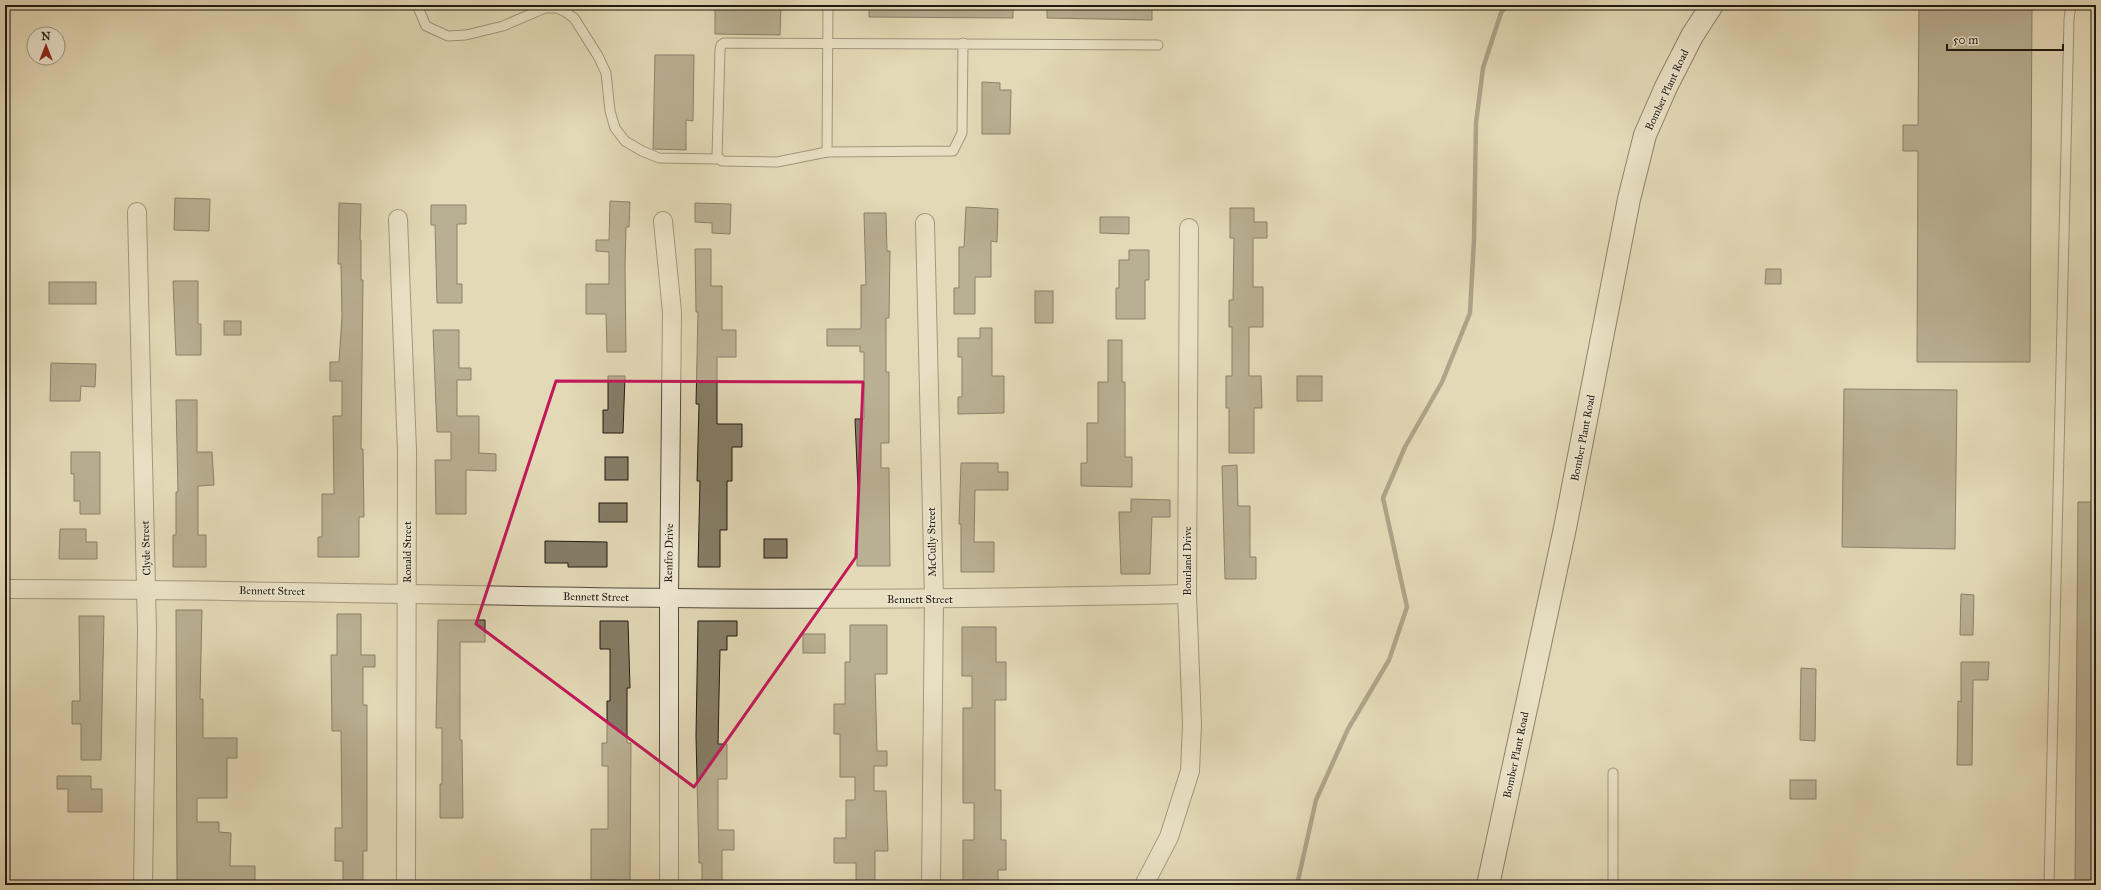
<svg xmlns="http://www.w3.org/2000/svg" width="2101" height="890" viewBox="0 0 2101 890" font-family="'IM FELL Great Primer',serif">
<rect width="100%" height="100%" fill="#e3d9b6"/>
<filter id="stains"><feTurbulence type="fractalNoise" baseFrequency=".005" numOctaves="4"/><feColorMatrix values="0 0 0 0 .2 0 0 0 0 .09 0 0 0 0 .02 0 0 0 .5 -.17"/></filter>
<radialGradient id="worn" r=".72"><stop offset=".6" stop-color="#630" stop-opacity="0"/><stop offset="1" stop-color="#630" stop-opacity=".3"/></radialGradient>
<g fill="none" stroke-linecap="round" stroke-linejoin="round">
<polyline stroke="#6d6552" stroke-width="4.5" points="1297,885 1316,800 1348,729 1389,660 1407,607 1383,498 1405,447 1442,382 1470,313 1474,240 1476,123 1483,68 1501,13 1507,5"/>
</g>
<g fill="#857d66" stroke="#201910">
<polygon points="715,5 781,5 780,35 715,34"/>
<polygon points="869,5 1013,5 1013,18 869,17"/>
<polygon points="1047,5 1152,5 1152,20 1047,18"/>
<polygon points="1919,5 2032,5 2030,362 1917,362 1918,151 1903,151 1903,125 1918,125"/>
<polygon points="655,55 694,55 693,121 686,120 686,150 653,149"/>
<polygon points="982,82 1000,83 1000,90 1011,90 1010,134 982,134"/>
<polygon points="175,198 210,199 209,231 174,230"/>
<polygon points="610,201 630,202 629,227 626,227 625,267 626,352 607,352 606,314 586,314 586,284 609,284 609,252 596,251 596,240 609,240"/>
<polygon points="339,203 361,204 360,240 361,240 361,280 363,280 361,449 363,449 364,517 359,517 359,557 318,557 318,537 322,537 322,494 334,494 333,416 342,416 342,381 330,381 330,362 339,362 342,316 341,264 338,264"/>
<polygon points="695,203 731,204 730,234 712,233 712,223 695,222"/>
<polygon points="431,205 466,205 466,224 457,224 457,284 462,284 462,303 437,303 435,225 431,225"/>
<polygon points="966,207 998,209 997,242 991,241 991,277 975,277 975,314 954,314 954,288 959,288 959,247 964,247"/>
<polygon points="1230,208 1254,208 1254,222 1267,222 1267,238 1253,238 1253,287 1263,287 1263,327 1249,327 1249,376 1261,376 1262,408 1254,408 1254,453 1229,453 1229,408 1226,408 1226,376 1232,376 1232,327 1229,327 1229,300 1233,300 1234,238 1230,238"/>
<polygon points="864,213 886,213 887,251 890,251 889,318 886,318 886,372 889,372 889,443 881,443 881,468 889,468 890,566 857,566 858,489 855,419 864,419 864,352 860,352 860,346 827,346 827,329 860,329 861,327 861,285 866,285"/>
<polygon points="1100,217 1129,217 1129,234 1100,233"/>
<polygon points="695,249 711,249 711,286 722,286 722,330 736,330 736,357 717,357 717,424 742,424 742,447 732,447 732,481 727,481 727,530 720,530 720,567 698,567 700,481 697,481 699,404 696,404 698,312 696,312"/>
<polygon points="1129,250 1149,250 1149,280 1145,280 1145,319 1116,319 1116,288 1119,288 1119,260 1129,260"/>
<polygon points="1766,269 1781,269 1781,284 1765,284"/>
<polygon points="173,281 198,281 198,324 201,324 201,355 176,355"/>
<rect x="49" y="282" width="47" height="22"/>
<rect x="1035" y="291" width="18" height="32"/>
<rect x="224" y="321" width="17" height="14"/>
<polygon points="980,328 992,328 992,376 1004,376 1004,413 958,414 958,397 962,397 962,357 958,357 958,338 980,338"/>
<polygon points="433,330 459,330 459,368 471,368 471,380 457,380 457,416 479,416 479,453 496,454 496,471 466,470 466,514 436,514 435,460 451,460 451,432 437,432"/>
<polygon points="1108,340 1122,340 1122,382 1125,382 1125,457 1132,457 1132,487 1081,486 1081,463 1087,463 1087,423 1098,423 1098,382 1108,382"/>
<polygon points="51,363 96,364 95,387 81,386 80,401 50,401"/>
<polygon points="608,376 625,376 623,433 603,433 603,410 608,410"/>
<rect x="1297" y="376" width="25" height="25"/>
<polygon points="1844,389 1957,390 1955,549 1842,547"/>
<polygon points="176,400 197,400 197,452 212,452 214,485 198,486 198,535 206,535 206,567 173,567 173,535 176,535 176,492 178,492"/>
<polygon points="71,452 100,452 100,514 80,514 80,501 74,501 74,474 71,474"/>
<rect x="605" y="457" width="23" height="23"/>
<polygon points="961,463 998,463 998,472 1008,472 1008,490 975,490 974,542 994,542 994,572 961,572 961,524 959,524"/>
<polygon points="1237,465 1238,506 1250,506 1250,557 1256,557 1256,579 1225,579 1222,466"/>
<polygon points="1131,499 1170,500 1170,517 1152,517 1150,574 1121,574 1119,512 1131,512"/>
<polygon points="2078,502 2096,502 2096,885 2075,885"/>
<rect x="599" y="503" width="28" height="19"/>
<polygon points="60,529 86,529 86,542 97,542 97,559 59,559"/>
<rect x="764" y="539" width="23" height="19"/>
<polygon points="545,541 607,542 607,567 568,567 568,563 545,563"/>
<polygon points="1961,594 1974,595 1973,635 1960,635"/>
<polygon points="176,610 202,610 200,699 203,699 203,738 237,738 237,758 227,758 227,798 197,798 197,822 219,822 219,832 231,833 230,866 255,866 255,885 177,885"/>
<polygon points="337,614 361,614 361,655 375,655 375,667 363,667 363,705 367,705 367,851 363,851 363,885 343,885 343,861 335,861 335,828 342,828 341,731 332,731 331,655 337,655"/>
<polygon points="79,616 104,616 101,760 81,760 81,724 72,724 72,701 80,701"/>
<polygon points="438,620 485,620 485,642 460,642 460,740 462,740 463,818 440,818 440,784 442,784 442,728 436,728"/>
<polygon points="600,621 628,621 630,688 627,688 627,743 631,743 630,885 591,885 591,829 608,829 608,766 602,766 602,743 607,743 607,701 610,701 610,649 600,649"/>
<polygon points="698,621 737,621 737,636 727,636 727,650 720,650 718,744 727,744 727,779 718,779 718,830 734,830 734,850 722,850 722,885 702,885 702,863 699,863 696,736"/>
<polygon points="850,625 887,625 887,674 875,674 877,751 887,751 887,766 874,766 874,791 886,791 888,851 875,851 875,885 856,885 856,863 834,863 834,838 846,838 846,800 855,800 855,777 840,777 840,734 834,734 834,704 845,704 845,662 850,662"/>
<polygon points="962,627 996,627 996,662 1006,662 1006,700 995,700 995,790 1001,790 1001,840 1006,840 1006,870 998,870 998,885 963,885 963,840 974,840 974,803 963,803 963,708 972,708 972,676 962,676"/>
<rect x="803" y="634" width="22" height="19"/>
<polygon points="1961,662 1989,662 1988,680 1973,680 1972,765 1957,765 1958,701 1961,702"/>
<polygon points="1801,668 1816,669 1815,741 1800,740"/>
<polygon points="57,776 91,776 91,789 102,789 102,812 68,812 68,789 57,789"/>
<rect x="1790" y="780" width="26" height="19"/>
</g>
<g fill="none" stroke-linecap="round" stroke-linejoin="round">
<g stroke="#51493a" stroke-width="11">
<g id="lane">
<polyline points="417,5 426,26 448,36 466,35 503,26 545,8 557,8 564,11 574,18 598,56 606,73 610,111 615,128 625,141 642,151 659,158 718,159"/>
<polyline points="963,43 962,133 953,151 827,152 777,162 722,161 717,156 720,50 721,45 724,43 1158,45"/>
<polyline points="827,152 828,5"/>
<polyline points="1613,773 1613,885"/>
<polyline points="2049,885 2069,19 2071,5"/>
</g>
</g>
<g stroke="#51493a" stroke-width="20">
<g id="street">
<polyline points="137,212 147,630 143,885"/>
<polyline points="398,219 407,450 406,885"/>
<polyline points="663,221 672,312 669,598 669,885"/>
<polyline points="925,223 934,599 931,885"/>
<path d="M5 589C227 589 448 596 670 598 843 600 1015 598 1187 594"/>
<polyline points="1144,885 1169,837 1190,771 1192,725 1187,594 1189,228"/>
</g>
</g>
<g stroke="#201910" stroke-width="24">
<polyline id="secondary" points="1488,885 1565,528 1629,199 1645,135 1666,87 1692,36 1712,5"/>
</g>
<use href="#lane" stroke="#ede6d0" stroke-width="9"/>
<use href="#street" stroke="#ede6d0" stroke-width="18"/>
<use href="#secondary" stroke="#ede6d0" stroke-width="22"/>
</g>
<path d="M0 0H2101V890H0ZM556 381 863 382 856 557 694 787 476 624Z" fill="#e3d9b6" fill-opacity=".55" fill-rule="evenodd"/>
<path fill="none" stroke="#c2185b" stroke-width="3" stroke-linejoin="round" d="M556 381 863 382 856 557 694 787 476 624Z"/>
<g text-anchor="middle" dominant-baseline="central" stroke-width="3" stroke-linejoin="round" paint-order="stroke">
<g font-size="11" fill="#201910" stroke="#ede6d0">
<text transform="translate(1667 90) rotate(-65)">Bomber Plant Road</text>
<text transform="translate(1583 438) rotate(-79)">Bomber Plant Road</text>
<text transform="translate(932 542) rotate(-91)">McCully Street</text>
<text transform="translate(146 548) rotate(-92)">Clyde Street</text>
<text transform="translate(407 552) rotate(-90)">Ronald Street</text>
<text transform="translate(669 553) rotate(-89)">Renfro Drive</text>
<text transform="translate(1187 561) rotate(-90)">Bourland Drive</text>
<text transform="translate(272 591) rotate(1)">Bennett Street</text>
<text transform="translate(596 597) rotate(1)">Bennett Street</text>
<text x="920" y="599">Bennett Street</text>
<text transform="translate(1516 755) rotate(-78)">Bomber Plant Road</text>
</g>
</g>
<rect width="2101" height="890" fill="none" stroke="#e3d9b6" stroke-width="20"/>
<rect x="6" y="6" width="2089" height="878" fill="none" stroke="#201910" stroke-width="2"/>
<rect x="10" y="10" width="2081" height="870" fill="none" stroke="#201910"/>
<g transform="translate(46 46)"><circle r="19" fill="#ede6d0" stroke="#9b9483"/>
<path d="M0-3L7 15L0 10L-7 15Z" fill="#8f2418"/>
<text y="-6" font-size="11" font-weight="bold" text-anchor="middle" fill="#201910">N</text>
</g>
<path d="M1947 44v6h116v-6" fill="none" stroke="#201910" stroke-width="2"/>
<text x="1953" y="44" font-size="12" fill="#201910" stroke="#ede6d0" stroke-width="3" paint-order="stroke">50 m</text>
<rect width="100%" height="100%" filter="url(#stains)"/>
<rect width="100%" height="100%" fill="url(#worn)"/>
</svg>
